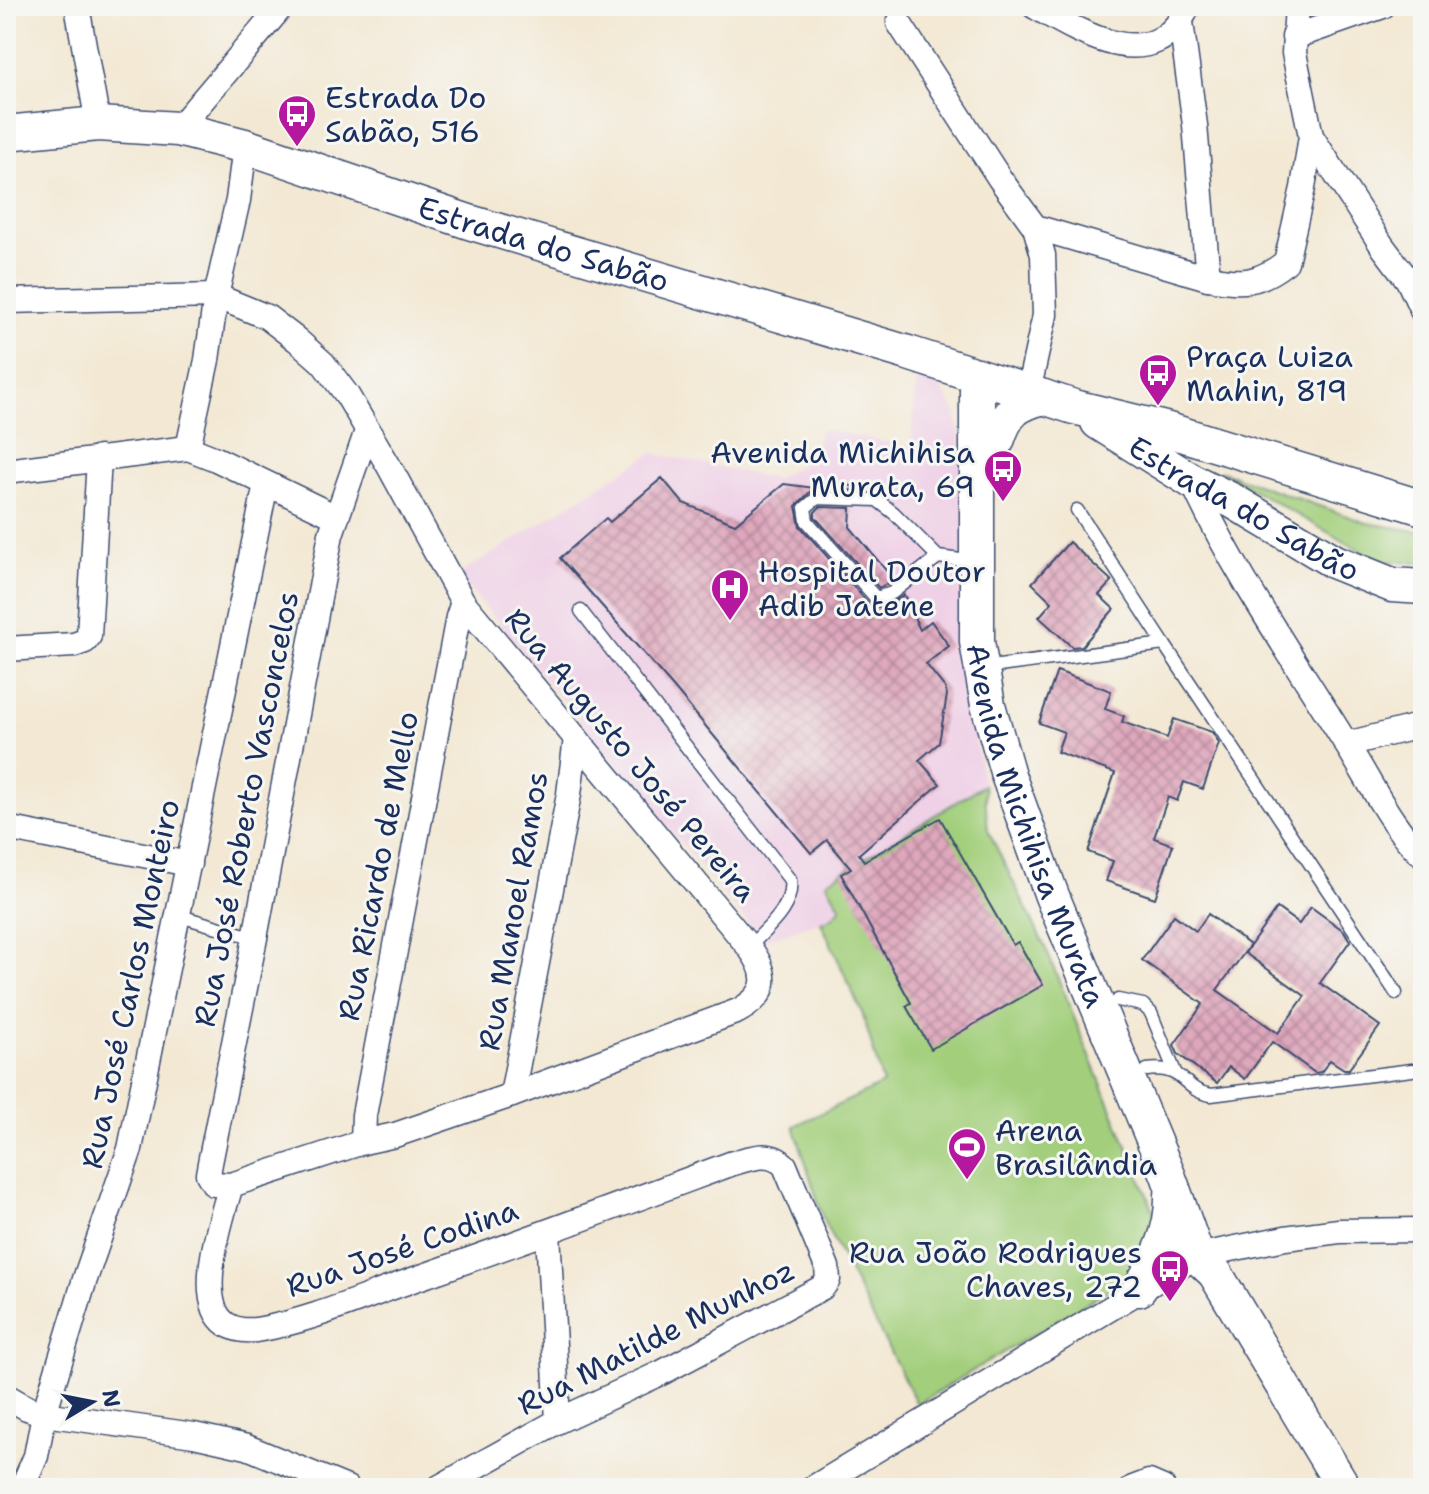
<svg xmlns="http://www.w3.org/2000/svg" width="1429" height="1494" viewBox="0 0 1429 1494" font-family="'Shantell Sans',sans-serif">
<defs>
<pattern id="building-cross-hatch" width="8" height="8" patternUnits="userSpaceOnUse" patternTransform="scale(2)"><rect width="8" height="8" fill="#dfa7bc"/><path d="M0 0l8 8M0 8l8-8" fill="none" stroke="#b4889c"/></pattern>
</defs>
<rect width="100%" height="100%" fill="#f6f6f2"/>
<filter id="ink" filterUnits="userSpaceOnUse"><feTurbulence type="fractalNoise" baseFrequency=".0125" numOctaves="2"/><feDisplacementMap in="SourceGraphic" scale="16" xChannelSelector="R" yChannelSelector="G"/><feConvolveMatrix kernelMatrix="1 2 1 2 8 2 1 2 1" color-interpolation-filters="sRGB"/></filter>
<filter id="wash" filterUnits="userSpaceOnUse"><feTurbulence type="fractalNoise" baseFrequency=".006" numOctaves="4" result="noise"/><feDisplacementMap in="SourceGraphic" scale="32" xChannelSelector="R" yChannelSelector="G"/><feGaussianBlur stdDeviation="1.8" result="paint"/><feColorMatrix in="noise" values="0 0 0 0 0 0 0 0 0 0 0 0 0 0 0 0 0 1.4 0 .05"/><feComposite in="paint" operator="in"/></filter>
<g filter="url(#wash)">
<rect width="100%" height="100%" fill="#f3e8d3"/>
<polygon fill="#efd0e6" points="917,370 939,386 956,413 964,461 962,669 984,785 827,882 842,908 831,918 763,941 458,575 652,453 776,479 813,458 821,429 911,447"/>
<g fill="#a3cf7b" stroke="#5f7f6c" stroke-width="2">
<polygon points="1215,6 1265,6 1264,12 1211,17"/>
<polygon points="1220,471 1367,523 1423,532 1423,563 1387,561 1363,552"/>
<polygon points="984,785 988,830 1045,947 1159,1224 1133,1275 917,1404 825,1224 794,1126 883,1084 863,1015 821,922 831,918 841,908 826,882"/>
</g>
<g id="blocks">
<g fill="url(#building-cross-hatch)">
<polygon points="662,478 683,503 735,524 784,484 822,489 823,483 853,486 853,490 811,491 796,506 800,526 870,605 879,607 895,601 904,595 920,630 931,621 949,646 926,664 945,688 947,695 939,743 919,760 940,784 859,854 864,861 940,818 1013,945 1018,942 1043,985 931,1049 906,1006 911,1003 841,874 851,868 827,840 811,853 674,688 560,558 606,518 610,522"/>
<polygon points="820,507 851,508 850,527 894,580 879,588 815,517 815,512"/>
<polygon points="1069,542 1112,581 1099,595 1114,609 1082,646 1072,647 1039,617 1052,602 1032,583"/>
<polygon points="1057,671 1111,691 1105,709 1124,716 1122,722 1167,738 1174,719 1212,732 1219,743 1203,789 1184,782 1177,801 1168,797 1154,838 1173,845 1155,898 1106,881 1113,861 1088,852 1115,773 1057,752 1064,732 1039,723"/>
<polygon points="1311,907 1344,931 1350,941 1320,983 1380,1026 1349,1069 1344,1069 1330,1060 1321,1072 1315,1073 1272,1042 1245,1079 1229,1067 1217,1083 1178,1054 1174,1045 1203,1004 1142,960 1174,915 1196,931 1208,914 1250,945 1217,990 1278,1033 1305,996 1245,953 1277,908 1299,924"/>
</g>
</g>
</g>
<g filter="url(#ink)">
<use href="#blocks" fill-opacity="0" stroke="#3b4b70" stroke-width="2"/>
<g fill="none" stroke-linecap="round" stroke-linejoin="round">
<g stroke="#3b4b70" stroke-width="15">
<g id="lane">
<polyline points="938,557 892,593 876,598 807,521 805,508 817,498 877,500 894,513 938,557 976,562"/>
<path d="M581 611 790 880C794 908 767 928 749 947"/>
<polyline points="1164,644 1396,993"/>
<polyline points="999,666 1164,644 1077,510"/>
<polyline points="180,916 255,938"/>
<polyline points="1118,1000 1143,1005 1151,1013 1175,1072"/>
<path d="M1147 1070C1186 1065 1181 1090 1211 1095L1412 1070"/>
</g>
</g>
<g stroke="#3b4b70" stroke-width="27">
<g id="street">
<polyline points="77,6 98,124"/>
<path d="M1034 6C1082 34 1156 79 1188 6"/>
<polyline points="1297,6 1294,53 1311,136 1383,247 1408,280 1423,312"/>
<polyline points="1181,22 1195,125 1208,278"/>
<polyline points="899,23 1000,179 1035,227 1043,255 1045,315 1028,392"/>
<polyline points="1294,37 1383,6"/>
<polyline points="178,129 282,6"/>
<path d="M1035 227 1208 278C1242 284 1258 284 1286 262L1303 188 1311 136"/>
<path d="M6 301 216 296 267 317 297 340 323 363 347 395 390 468 463 602 749 947C770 975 769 994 738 1011L512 1095 395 1135 363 1142 231 1185 214 1184 208 1174 210 1163 255 938 331 534 367 431"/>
<polyline points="188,448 207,360 216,296 238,200 245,146"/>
<polyline points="6,471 188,448 216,459 336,517"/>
<path d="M1192 481C1234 574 1297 663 1350 750 1369 780 1395 834 1423 855"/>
<polyline points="6,649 74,645 85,641 89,636 99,458"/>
<polyline points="1347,744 1423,725"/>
<polyline points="6,828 189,864"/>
<polyline points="512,1095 569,794 576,738"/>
<polyline points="363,1142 364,1115 458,617 463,602"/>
<path d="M231 1185C222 1217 193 1301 226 1324 235 1330 245 1331 256 1330 311 1321 366 1296 418 1278 524 1241 628 1202 733 1163 751 1158 771 1150 785 1166L827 1267 828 1280 823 1287 661 1373 558 1421 438 1488"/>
<polyline points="548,1232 558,1421"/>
<polyline points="6,1396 27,1408 44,1414 194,1435 247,1447 347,1488"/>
<polyline points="22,1488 36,1456 44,1414 85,1279 130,1149 266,484"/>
<polyline points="813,1488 1197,1256 1285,1238 1339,1231 1423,1230"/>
<polyline points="1133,1488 1149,1482 1163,1488"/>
</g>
</g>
<g stroke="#3b4b70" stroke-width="37">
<g id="secondary">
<path id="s1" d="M6 133 98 124 178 129 245 146 469 222 908 353 1074 407 1165 429 1423 508"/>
<path id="s2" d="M977 375V642L988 705 1008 775 1052 896 1168 1175 1197 1256 1215 1273 1344 1488"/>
<path id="s3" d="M1098 422 1192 481 1233 501 1335 562 1392 585 1423 587"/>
<path d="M997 441C1006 413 1015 404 1044 397"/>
<path d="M1139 1289C1158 1261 1173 1231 1172 1195"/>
</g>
</g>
<use href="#lane" stroke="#fff" stroke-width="12"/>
<use href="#street" stroke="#fff" stroke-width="24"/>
<use href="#secondary" stroke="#fff" stroke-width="34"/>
</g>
</g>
<defs>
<g id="bus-pin" transform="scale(2)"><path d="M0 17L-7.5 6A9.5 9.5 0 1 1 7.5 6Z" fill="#b5179e" stroke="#f6f6f2"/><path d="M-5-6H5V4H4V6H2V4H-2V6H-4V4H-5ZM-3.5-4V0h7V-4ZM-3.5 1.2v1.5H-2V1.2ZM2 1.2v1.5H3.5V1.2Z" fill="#fff"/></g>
<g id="hospital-pin" transform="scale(2)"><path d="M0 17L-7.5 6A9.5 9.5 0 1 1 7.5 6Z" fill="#b5179e" stroke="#f6f6f2"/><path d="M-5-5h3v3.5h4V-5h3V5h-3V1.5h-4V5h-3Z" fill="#fff"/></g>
<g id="stadium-pin" transform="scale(2)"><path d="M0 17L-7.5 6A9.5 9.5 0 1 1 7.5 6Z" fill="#b5179e" stroke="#f6f6f2"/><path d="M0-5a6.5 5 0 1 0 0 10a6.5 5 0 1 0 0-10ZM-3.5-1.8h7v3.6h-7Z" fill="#fff"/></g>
</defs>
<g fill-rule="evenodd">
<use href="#bus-pin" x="297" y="114"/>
<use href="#bus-pin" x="1158" y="373"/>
<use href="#bus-pin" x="1003" y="469"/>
<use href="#hospital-pin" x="730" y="588"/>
<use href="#stadium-pin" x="967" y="1147"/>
<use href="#bus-pin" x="1170" y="1269"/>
</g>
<g text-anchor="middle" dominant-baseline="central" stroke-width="6" stroke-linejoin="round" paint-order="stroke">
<g font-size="30" fill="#1b2f5e" stroke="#f6f6f2" text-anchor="start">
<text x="325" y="97">Estrada Do<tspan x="325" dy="34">Sabão, 516</tspan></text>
<text x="1186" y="356">Praça Luiza<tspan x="1186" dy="34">Mahin, 819</tspan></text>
<text x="975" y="452" text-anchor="end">Avenida Michihisa<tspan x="975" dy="34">Murata, 69</tspan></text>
<text x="758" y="571">Hospital Doutor<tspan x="758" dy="34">Adib Jatene</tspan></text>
<text x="995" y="1130">Arena<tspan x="995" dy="34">Brasilândia</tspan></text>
<text x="1142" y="1252" text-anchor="end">Rua João Rodrigues<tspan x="1142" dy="34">Chaves, 272</tspan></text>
</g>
<g font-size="30" fill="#1b2f5e" stroke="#f6f6f2">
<text stroke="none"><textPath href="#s1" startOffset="556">Estrada do Sabão</textPath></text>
<text stroke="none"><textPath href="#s3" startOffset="170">Estrada do Sabão</textPath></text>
<text transform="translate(631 755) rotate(50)">Rua Augusto José Pereira</text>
<text transform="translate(246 809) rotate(-79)">Rua José Roberto Vasconcelos</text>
<text stroke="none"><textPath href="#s2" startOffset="460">Avenida Michihisa Murata</textPath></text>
<text transform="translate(378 866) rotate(-79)">Rua Ricardo de Mello</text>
<text transform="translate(513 911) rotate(-80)">Rua Manoel Ramos</text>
<text transform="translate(130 984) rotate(-78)">Rua José Carlos Monteiro</text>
<text transform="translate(402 1248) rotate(-19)">Rua José Codina</text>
<text transform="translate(656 1337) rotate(-27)">Rua Matilde Munhoz</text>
</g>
</g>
<rect width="1429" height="1494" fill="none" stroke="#f6f6f2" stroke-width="32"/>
<g transform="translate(92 1402) rotate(80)" stroke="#f6f6f2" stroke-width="6" paint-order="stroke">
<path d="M0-6L14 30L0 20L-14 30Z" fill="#1b2f5e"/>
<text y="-12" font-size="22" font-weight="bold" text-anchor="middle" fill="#1b2f5e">N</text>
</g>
</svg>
